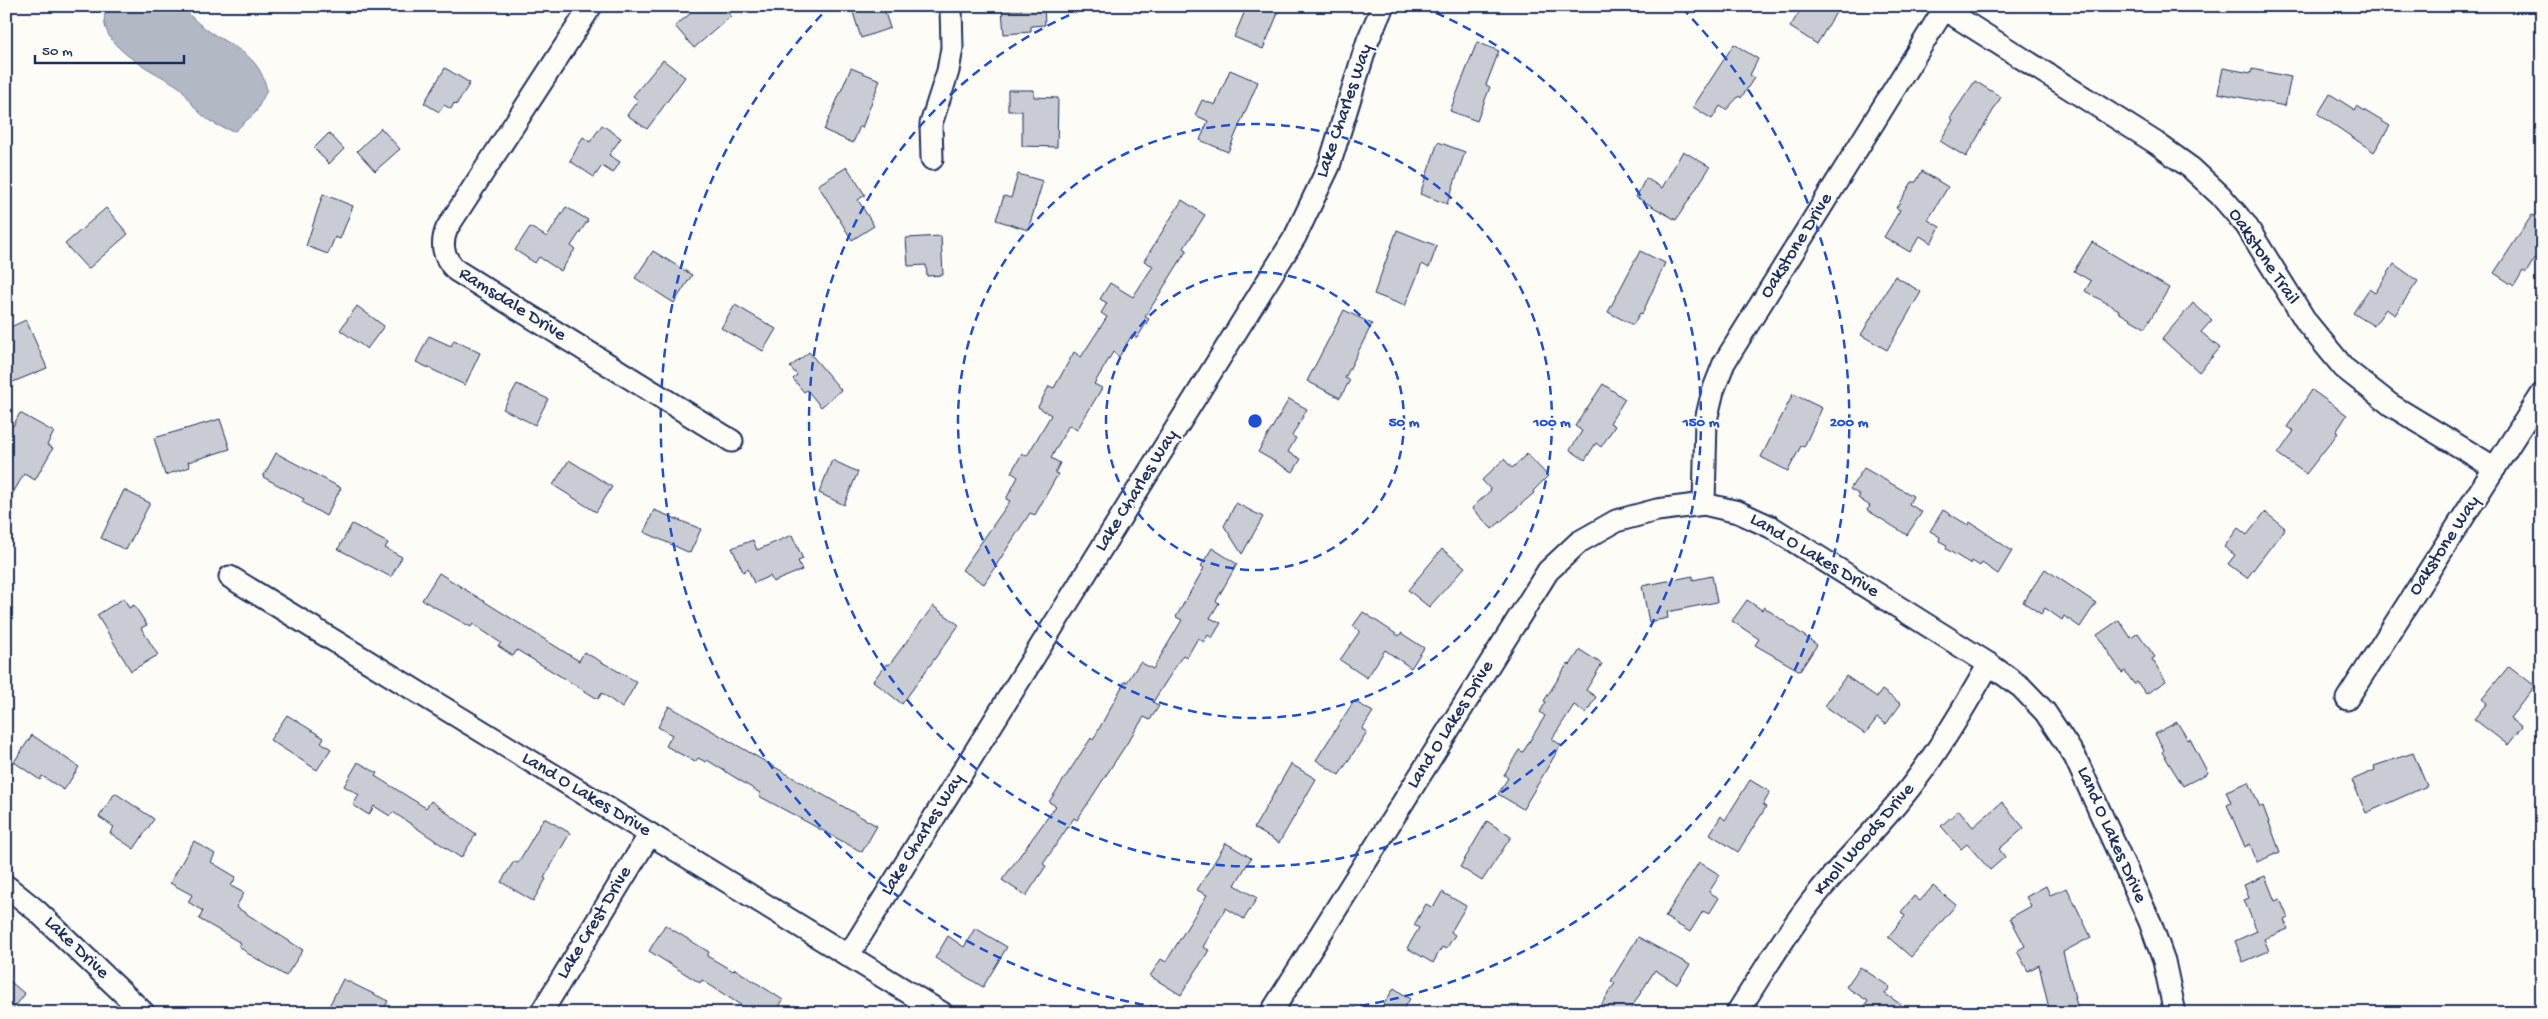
<svg xmlns="http://www.w3.org/2000/svg" width="2548" height="1019" viewBox="0 0 2548 1019" font-family="'Gochi Hand',sans-serif">
<rect width="100%" height="100%" fill="#fdfcf7"/>
<filter id="ink" filterUnits="userSpaceOnUse"><feTurbulence type="fractalNoise" baseFrequency=".02" numOctaves="2"/><feDisplacementMap in="SourceGraphic" scale="10" xChannelSelector="R" yChannelSelector="G"/><feConvolveMatrix kernelMatrix="1 2 1 2 8 2 1 2 1" color-interpolation-filters="sRGB"/></filter>
<g filter="url(#ink)">
<path fill="#b3b8c5" stroke="#76819c" d="M107 6H180C189 14 197 23 206 29 234 49 259 53 267 90L256 112 235 131C219 128 203 119 193 105 189 100 184 91 179 87 152 69 91 46 107 6Z"/>
<g fill="#c9ccd3" stroke="#1b2f5e">
<polygon points="685,6 723,6 731,16 694,48 675,26 691,13"/>
<polygon points="851,6 883,6 890,28 861,38"/>
<polygon points="1021,6 1044,6 1045,25 1031,26 1031,32 1004,34 1002,10 1022,10"/>
<polygon points="1247,6 1281,6 1263,49 1234,37"/>
<polygon points="1803,6 1840,6 1817,44 1790,27"/>
<polygon points="1477,42 1499,51 1486,85 1490,87 1477,121 1450,111"/>
<polygon points="1734,44 1758,59 1750,75 1754,78 1741,98 1739,96 1726,110 1720,106 1712,119 1693,107"/>
<polygon points="663,60 685,77 647,129 627,115 638,100 633,96"/>
<polygon points="445,68 470,83 456,105 454,103 451,109 444,105 439,112 424,103"/>
<polygon points="851,68 880,80 862,128 860,126 853,143 824,130"/>
<polygon points="2223,68 2251,73 2252,69 2291,77 2285,106 2218,93"/>
<polygon points="1230,70 1258,82 1228,152 1200,140 1208,121 1195,115 1202,100 1215,105"/>
<polygon points="1975,81 2001,97 1966,157 1940,141 1953,120 1950,118"/>
<polygon points="1008,90 1034,90 1034,97 1058,98 1057,147 1022,146 1022,111 1008,111"/>
<polygon points="2330,94 2355,110 2357,106 2390,126 2374,152 2318,114"/>
<polygon points="602,125 621,138 609,155 620,162 613,173 602,166 594,177 570,161 583,137 590,142"/>
<polygon points="381,128 400,149 375,171 357,151"/>
<polygon points="329,133 344,149 329,164 314,148"/>
<polygon points="1438,142 1465,152 1447,204 1420,194"/>
<polygon points="1683,151 1710,167 1676,220 1636,197 1646,178 1662,188"/>
<polygon points="847,167 865,195 858,200 874,226 852,240 818,185"/>
<polygon points="1922,171 1948,187 1928,220 1940,227 1931,243 1920,236 1910,252 1884,237 1900,210 1896,208 1912,182 1916,182"/>
<polygon points="1018,174 1043,181 1028,230 996,220 1004,196 1011,198"/>
<polygon points="323,194 353,206 340,239 335,237 328,254 306,246"/>
<polygon points="1182,200 1205,215 1184,248 1187,250 1145,317 1149,319 1137,338 1132,335 1119,357 1113,352 1094,384 1102,388 1077,430 1069,425 1051,458 1060,463 1055,473 1058,474 1035,515 1030,513 984,584 962,570 1010,501 1006,499 1018,477 1011,472 1022,454 1027,456 1051,415 1038,407 1049,386 1054,388 1074,352 1081,357 1107,317 1101,313 1107,303 1100,299 1110,283 1133,297 1153,266 1144,261"/>
<polygon points="566,207 588,220 571,246 575,249 561,271 539,257 535,263 515,250 530,227 547,237"/>
<polygon points="106,208 128,234 88,269 65,244"/>
<polygon points="2532,215 2542,221 2542,246 2526,273 2523,271 2514,286 2494,273"/>
<polygon points="1397,230 1437,246 1429,268 1422,264 1405,306 1374,294"/>
<polygon points="941,236 943,275 927,276 926,265 908,266 906,238"/>
<polygon points="2092,242 2169,288 2145,328 2118,312 2119,310 2085,291 2091,281 2074,271"/>
<polygon points="653,251 692,275 674,303 635,278"/>
<polygon points="1640,251 1665,263 1642,314 1640,313 1633,325 1608,312"/>
<polygon points="2394,264 2418,281 2395,315 2386,309 2374,326 2353,313 2369,289 2375,293"/>
<polygon points="1895,276 1921,292 1887,350 1861,335"/>
<polygon points="2193,303 2212,320 2201,332 2220,348 2199,372 2162,339"/>
<polygon points="735,305 776,329 763,351 721,328"/>
<polygon points="357,306 384,326 367,349 340,330"/>
<polygon points="1344,310 1372,324 1345,378 1350,380 1340,398 1307,381"/>
<polygon points="26,320 47,368 13,382 6,366 6,329"/>
<polygon points="429,336 451,346 454,340 480,353 465,385 416,362"/>
<polygon points="809,352 841,390 821,407 807,390 804,392 793,379 797,375 790,367"/>
<polygon points="517,384 548,399 535,425 503,409"/>
<polygon points="1603,384 1625,399 1610,423 1615,426 1601,447 1596,443 1585,460 1570,450 1582,431 1575,426"/>
<polygon points="2312,390 2347,415 2336,432 2338,433 2306,474 2278,454 2294,431 2287,427"/>
<polygon points="1793,394 1822,408 1804,447 1801,446 1788,471 1761,457"/>
<polygon points="1289,399 1307,409 1292,436 1296,438 1288,452 1301,459 1293,472 1258,452"/>
<polygon points="20,413 54,432 47,445 53,448 35,480 24,474 6,505 6,422 13,426"/>
<polygon points="220,419 230,449 188,462 190,467 165,475 154,438"/>
<polygon points="276,453 341,488 326,516 302,502 304,499 263,477"/>
<polygon points="1527,454 1548,476 1533,491 1534,493 1492,529 1472,508 1491,490 1482,480 1504,459 1512,468"/>
<polygon points="569,460 612,487 596,512 553,485"/>
<polygon points="832,460 858,472 844,505 819,493"/>
<polygon points="1864,468 1913,496 1909,504 1922,512 1907,535 1867,510 1870,506 1858,498 1860,495 1850,489"/>
<polygon points="124,490 150,503 126,550 101,538"/>
<polygon points="1236,503 1263,517 1242,554 1224,526"/>
<polygon points="654,510 701,529 690,553 644,532"/>
<polygon points="1943,510 1968,525 1970,522 2012,551 1998,574 1982,563 1980,566 1972,561 1971,564 1946,549 1947,545 1939,541 1940,537 1930,531"/>
<polygon points="2265,512 2285,528 2247,578 2228,564 2235,555 2224,547 2238,528 2247,535"/>
<polygon points="352,524 388,543 385,548 402,557 391,577 338,549"/>
<polygon points="792,535 803,559 798,561 802,570 773,582 770,576 754,583 748,569 743,572 732,548 753,540 757,550"/>
<polygon points="1212,548 1237,564 1216,601 1219,603 1210,618 1221,623 1212,638 1208,635 1204,642 1198,638 1187,657 1183,655 1153,702 1159,706 1150,720 1144,717 1077,820 1074,818 1043,864 1046,866 1026,896 1002,880 1056,806 1049,802 1091,738 1093,740 1125,681 1127,682 1140,662 1153,669 1182,620 1176,617 1204,568 1201,566"/>
<polygon points="1442,549 1465,567 1429,607 1408,590"/>
<polygon points="2045,569 2096,603 2080,627 2064,616 2062,620 2045,608 2041,614 2023,602"/>
<polygon points="439,573 579,661 584,652 637,682 622,708 602,693 598,699 517,650 513,656 498,646 501,643 473,624 471,627 422,600"/>
<polygon points="1693,576 1693,580 1712,576 1717,602 1667,612 1668,618 1649,622 1642,586"/>
<polygon points="124,598 129,608 134,605 147,625 141,628 158,655 131,671 97,615"/>
<polygon points="1747,600 1762,610 1764,607 1817,645 1800,671 1755,645 1759,639 1732,621"/>
<polygon points="933,606 959,625 902,704 873,681 886,664 889,665"/>
<polygon points="1363,612 1399,636 1401,633 1424,648 1411,668 1385,650 1367,678 1340,660 1360,631 1353,626"/>
<polygon points="2119,620 2131,638 2138,633 2155,657 2152,659 2166,681 2146,694 2137,682 2134,684 2125,671 2122,673 2097,635"/>
<polygon points="1580,650 1602,664 1586,690 1596,697 1586,713 1574,705 1552,739 1561,745 1523,809 1498,794 1508,778 1504,775 1519,750 1523,752 1545,716 1540,712 1546,702 1544,701 1568,663 1570,665"/>
<polygon points="2509,666 2535,686 2510,718 2522,727 2508,745 2474,719 2487,703 2482,699"/>
<polygon points="1846,676 1877,697 1882,690 1901,704 1886,724 1877,718 1865,734 1825,706"/>
<polygon points="1354,701 1373,712 1362,729 1367,732 1339,775 1316,760"/>
<polygon points="669,706 877,826 862,852 759,796 760,793 707,760 706,762 698,758 695,762 666,746 672,735 658,727"/>
<polygon points="287,715 324,738 321,742 331,749 317,770 270,740"/>
<polygon points="2177,722 2188,740 2190,739 2208,773 2183,786 2162,752 2164,750 2155,734"/>
<polygon points="32,735 79,767 64,790 42,776 40,780 14,762"/>
<polygon points="2413,753 2427,786 2366,813 2352,780 2375,770 2374,766"/>
<polygon points="358,762 377,773 375,776 426,808 431,801 476,834 461,858 393,812 390,816 374,806 369,815 353,805 359,795 344,786"/>
<polygon points="1291,764 1316,779 1279,843 1254,828"/>
<polygon points="1750,780 1770,792 1763,805 1766,807 1738,852 1710,834 1721,816 1725,820"/>
<polygon points="2249,782 2260,807 2263,806 2280,852 2257,862 2250,844 2245,847 2227,805 2231,803 2226,791"/>
<polygon points="115,793 154,819 134,849 110,833 114,827 99,817"/>
<polygon points="2002,802 2024,828 1999,849 2005,857 1990,870 1967,844 1961,849 1941,826 1959,810 1973,827"/>
<polygon points="544,818 570,833 544,878 546,879 533,901 501,882 514,861 518,863"/>
<polygon points="1487,821 1511,837 1482,881 1460,867"/>
<polygon points="194,841 215,854 211,862 236,877 231,886 244,893 236,907 303,950 286,976 247,953 239,946 241,943 199,919 203,911 188,902 192,895 170,883"/>
<polygon points="1226,843 1251,858 1235,885 1257,898 1244,919 1226,908 1203,947 1209,950 1181,995 1150,976 1161,959 1166,962 1207,895 1197,890"/>
<polygon points="1699,862 1720,875 1709,892 1719,898 1709,914 1703,911 1690,932 1665,917"/>
<polygon points="2265,876 2275,901 2280,899 2288,918 2284,920 2288,929 2264,939 2269,951 2243,962 2235,941 2257,931 2244,900 2249,898 2244,885"/>
<polygon points="1933,886 1956,905 1911,957 1888,937 1905,916 1901,912 1914,896 1920,901"/>
<polygon points="2046,886 2050,895 2067,888 2091,937 2063,952 2079,1013 2050,1013 2039,965 2028,971 2017,951 2025,946 2010,918 2031,906 2026,897"/>
<polygon points="1442,892 1466,906 1451,932 1455,935 1446,949 1442,947 1433,963 1407,948 1419,928 1414,925 1426,904 1433,908"/>
<polygon points="665,925 709,952 707,956 733,971 735,969 783,1000 775,1013 753,1013 702,980 700,983 649,951"/>
<polygon points="975,928 1007,947 983,987 935,958 948,936 964,947"/>
<polygon points="1638,937 1690,965 1677,984 1655,970 1628,1013 1596,1013 1615,983 1611,981"/>
<polygon points="1860,967 1890,987 1885,994 1914,1013 1860,1013 1868,1001 1846,987"/>
<polygon points="6,978 25,994 10,1013 6,1013"/>
<polygon points="343,979 388,1001 382,1013 336,1013 328,1008"/>
<polygon points="1394,988 1410,999 1401,1013 1378,1013"/>
</g>
<g fill="none" stroke-linecap="round" stroke-linejoin="round">
<g stroke="#1b2f5e" stroke-width="25">
<g id="street">
<path d="M591 6 447 228C440 245 443 258 457 271L732 441"/>
<polyline points="1944,9 2156,143 2191,168 2220,195 2246,225 2307,323 2344,368 2391,405 2495,468"/>
<polyline points="932,159 931,124 948,71 952,48 951,6"/>
<polyline points="1704,504 1706,420 1713,391 1724,363 1946,6"/>
<polyline points="230,577 942,1013"/>
<polyline points="2347,699 2542,394"/>
<polyline points="6,886 37,911 144,1013"/>
<polyline points="848,956 1295,237 1329,166 1368,40 1383,6"/>
<polyline points="541,1013 650,834"/>
<polyline points="1271,1013 1548,571 1579,542 1616,521 1657,510 1704,504 1738,512 1771,527 1989,664 2021,687 2045,712 2075,757 2150,922 2164,961 2175,1013"/>
<path d="M1737 1013C1763 972 1788 930 1818 893 1850 853 1888 819 1918 777 1945 741 1967 703 1989 664"/>
</g>
</g>
<use href="#street" stroke="#fdfcf7" stroke-width="21"/>
</g>
</g>
<g fill="none" stroke="#1d4ed8" stroke-width="2.5" stroke-dasharray="9 6">
<circle cx="1255" cy="421" r="149"/>
<circle cx="1255" cy="421" r="297"/>
<path d="M1422 7A446 446 0 1 1 1088 7"/>
<path d="M1203 1013A594 594 0 0 1 828 8M1682 8A594 594 0 0 1 1307 1013"/>
</g>
<g text-anchor="middle" dominant-baseline="central" stroke-width="4" stroke-linejoin="round" paint-order="stroke">
<g font-size="19" fill="#1b2f5e" stroke="#fdfcf7">
<text transform="translate(1345 111) rotate(-71)">Lake Charles Way</text>
<text transform="translate(1797 246) rotate(-58)">Oakstone Drive</text>
<text transform="translate(2263 257) rotate(56)">Oakstone Trail</text>
<text transform="translate(512 305) rotate(32)">Ramsdale Drive</text>
<text transform="translate(1137 491) rotate(-58)">Lake Charles Way</text>
<text transform="translate(2445 546) rotate(-57)">Oakstone Way</text>
<text transform="translate(1814 556) rotate(31)">Land O Lakes Drive</text>
<text transform="translate(1451 725) rotate(-58)">Land O Lakes Drive</text>
<text transform="translate(586 795) rotate(31)">Land O Lakes Drive</text>
<text transform="translate(923 835) rotate(-58)">Lake Charles Way</text>
<text transform="translate(2111 835) rotate(66)">Land O Lakes Drive</text>
<text transform="translate(1865 840) rotate(-49)">Knoll Woods Drive</text>
<text transform="translate(595 923) rotate(-59)">Lake Crest Drive</text>
<text transform="translate(76 948) rotate(44)">Lake Drive</text>
</g>
</g>
<circle cx="1255" cy="421" r="8" fill="#1d4ed8" stroke="#fdfcf7" stroke-width="2.5"/>
<g font-size="15" text-anchor="middle" font-weight="bold" fill="#1d4ed8" stroke="#fdfcf7" stroke-width="4" stroke-linejoin="round" paint-order="stroke">
<text x="1404" y="426">50 m</text>
<text x="1552" y="426">100 m</text>
<text x="1701" y="426">150 m</text>
<text x="1849" y="426">200 m</text>
</g>
<rect width="2548" height="1019" fill="none" stroke="#fdfcf7" stroke-width="25"/>
<rect x="12" y="12" width="2523" height="994" fill="none" stroke="#1b2f5e" stroke-width="2" filter="url(#ink)"/>
<path d="M35 55v8h149v-8" fill="none" stroke="#1b2f5e" stroke-width="2.5"/>
<text x="42" y="55" font-size="15" fill="#1b2f5e" stroke="#fdfcf7" stroke-width="4" paint-order="stroke">50 m</text>
</svg>
